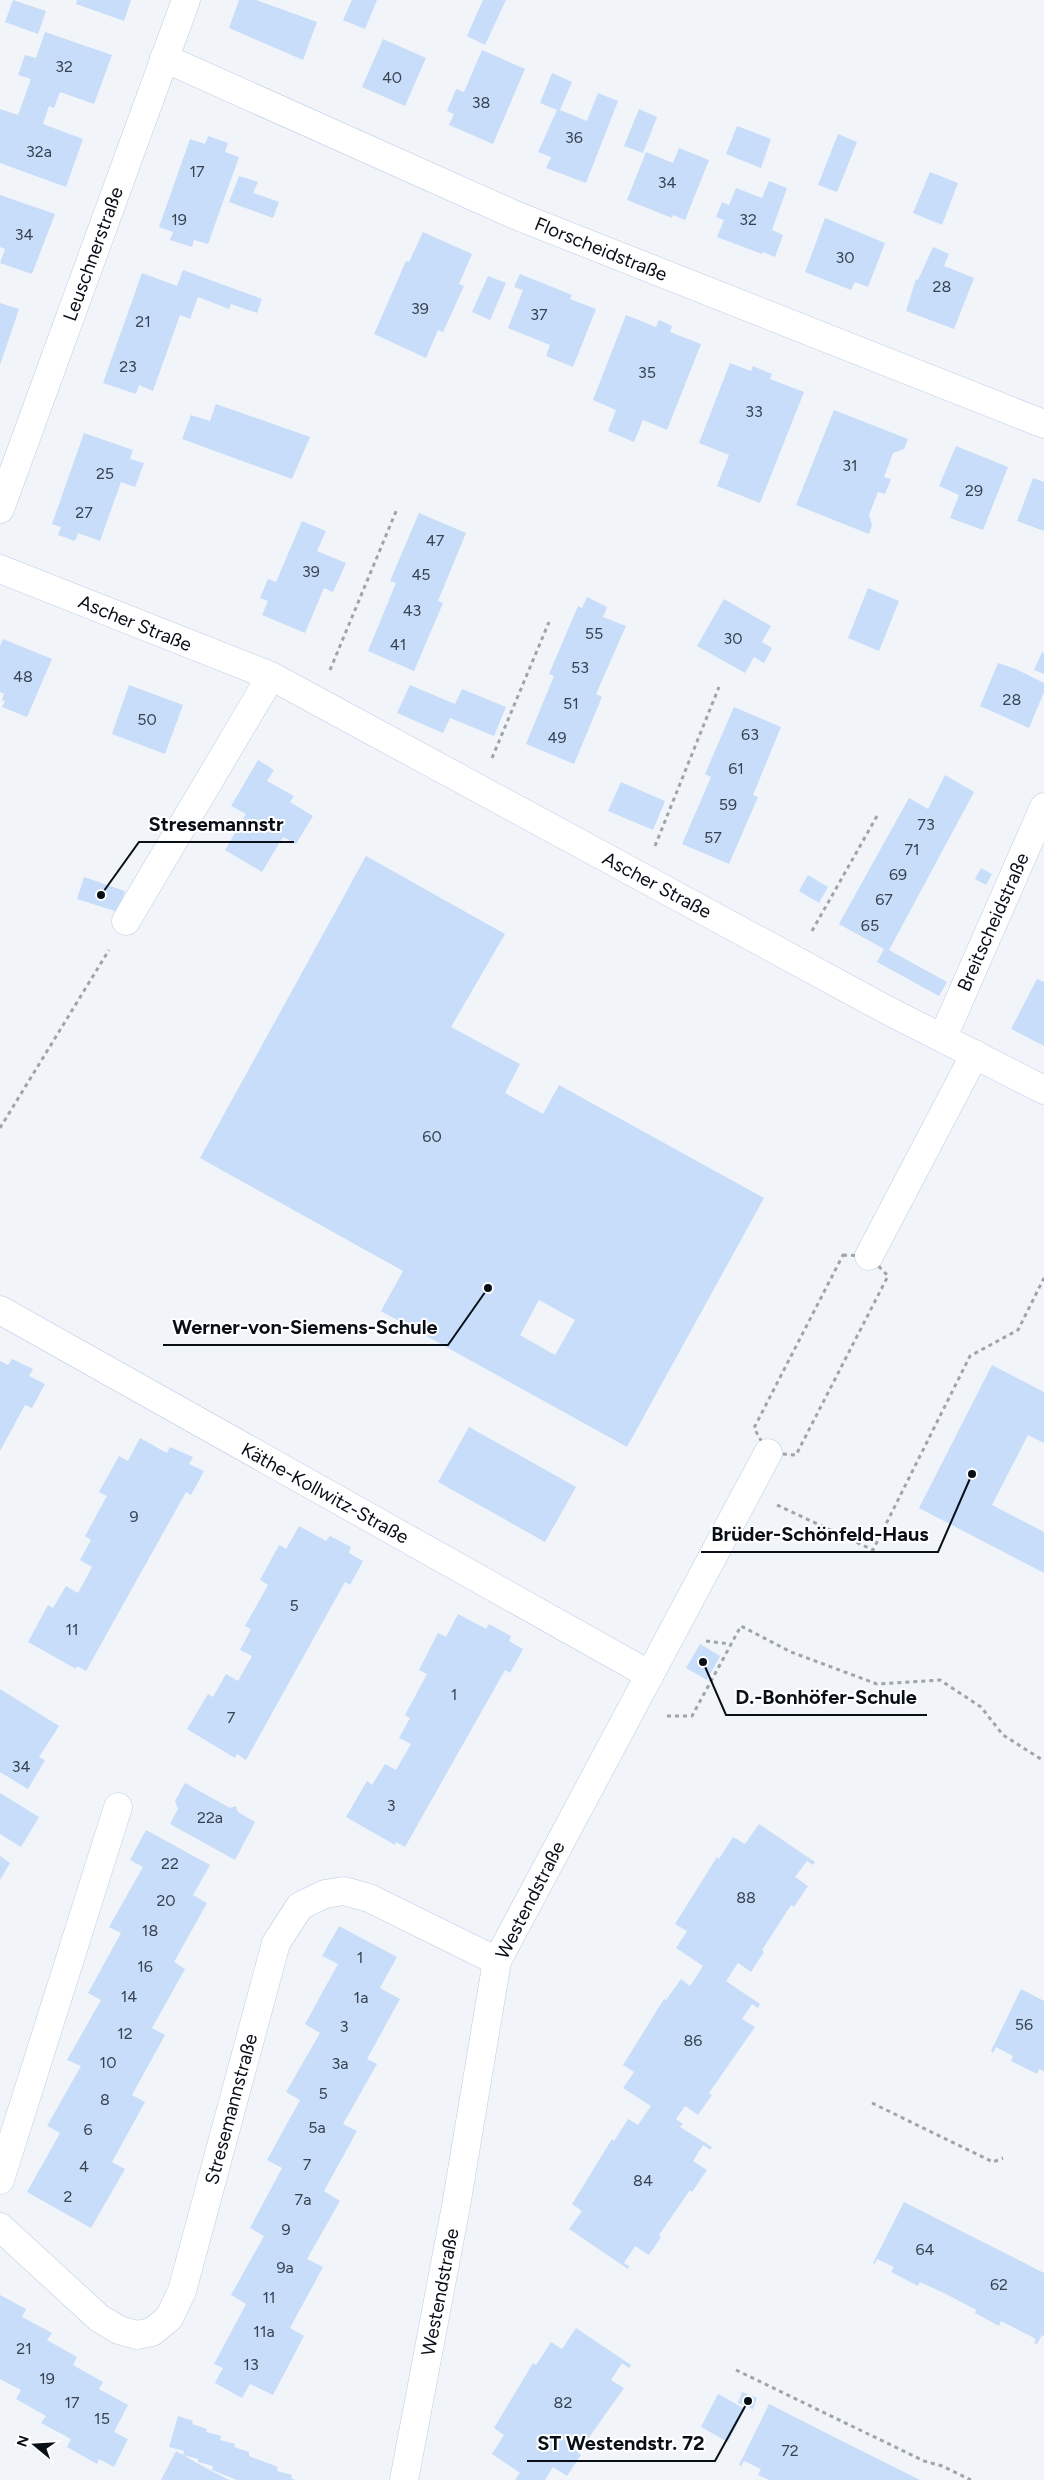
<svg xmlns="http://www.w3.org/2000/svg" width="1044" height="2480" viewBox="0 0 1044 2480" font-family="Figtree,sans-serif">
<rect width="100%" height="100%" fill="#f1f5fa"/>
<g fill="#c7ddf9" fill-rule="evenodd">
<polygon points="13,0 46,11 38,34 5,22"/>
<polygon points="77,0 131,0 124,21 76,4"/>
<polygon points="239,0 256,0 317,22 303,60 229,28"/>
<polygon points="352,0 377,0 365,29 343,20"/>
<polygon points="483,0 506,0 485,45 467,36"/>
<polygon points="45,32 112,55 94,104 60,92 54,108 49,106 43,124 83,139 66,187 0,163 0,109 18,115 31,79 18,75 25,55 36,58"/>
<polygon points="383,39 426,58 405,106 362,87"/>
<polygon points="482,50 525,69 493,144 449,125 454,114 447,111 456,89 464,92"/>
<polygon points="552,73 572,82 560,110 587,121 598,93 618,101 586,183 546,168 551,157 538,152 557,110 540,103"/>
<polygon points="639,109 657,117 643,153 624,146"/>
<polygon points="737,126 771,139 761,168 726,154"/>
<polygon points="838,134 857,142 837,192 818,185"/>
<polygon points="208,136 228,143 225,152 239,157 208,244 194,240 192,247 170,240 173,232 159,227 190,139 205,144"/>
<polygon points="679,148 709,160 685,220 673,215 672,218 627,200 646,152 673,163"/>
<polygon points="930,172 958,183 942,225 913,213"/>
<polygon points="239,176 258,182 253,193 279,202 273,218 229,202"/>
<polygon points="769,181 787,188 772,230 783,235 775,257 763,252 762,254 717,237 724,220 716,217 722,202 729,205 736,188 762,198"/>
<polygon points="0,195 55,214 32,274 0,263 5,249 0,247"/>
<polygon points="825,218 885,243 868,287 855,282 851,290 805,272"/>
<polygon points="423,232 472,254 459,284 464,286 443,332 438,330 426,358 374,334 406,261 409,262"/>
<polygon points="933,247 949,254 944,266 974,278 954,329 906,311 916,279 918,280"/>
<polygon points="183,270 262,299 257,313 231,304 229,309 198,297 190,319 180,315 153,391 139,385 136,394 103,383 142,273 177,286"/>
<polygon points="520,274 572,295 570,299 596,309 573,367 546,356 550,345 508,328 523,290 514,287"/>
<polygon points="488,276 506,283 490,320 472,312"/>
<polygon points="0,303 19,309 0,365"/>
<polygon points="626,315 656,327 659,320 672,326 670,332 701,344 667,430 643,420 634,442 608,431 616,410 593,400"/>
<polygon points="730,363 751,371 753,366 772,374 770,379 804,392 760,503 717,486 729,455 699,443"/>
<polygon points="216,404 310,437 292,479 182,439 191,415 210,421"/>
<polygon points="834,410 908,439 904,449 893,453 884,477 891,479 885,494 878,492 869,515 872,525 869,534 796,505"/>
<polygon points="84,433 133,450 130,459 144,463 135,487 121,482 100,541 78,533 75,541 58,535 61,527 52,524"/>
<polygon points="956,446 1008,467 983,530 950,518 959,495 939,486"/>
<polygon points="1033,478 1044,482 1044,531 1017,521"/>
<polygon points="419,513 466,533 438,601 443,603 414,671 368,651 396,583 390,581"/>
<polygon points="302,521 326,531 317,551 346,563 333,592 324,588 305,633 262,615 268,601 260,598 268,579 276,582"/>
<polygon points="868,588 899,601 879,651 848,638"/>
<polygon points="587,597 607,607 603,617 626,626 596,694 602,697 574,764 526,744 554,676 549,674 578,606 582,608"/>
<polygon points="724,599 771,626 762,642 772,648 764,663 754,657 745,673 697,646"/>
<polygon points="3,639 52,659 27,717 2,707 5,701 2,700 4,694 0,692 0,646"/>
<polygon points="1042,652 1044,653 1044,674 1034,670"/>
<polygon points="998,663 1016,669 1044,683 1044,692 1029,728 980,706"/>
<polygon points="129,685 183,705 165,754 112,734"/>
<polygon points="410,685 455,704 462,689 506,707 494,736 450,718 443,733 397,713"/>
<polygon points="734,707 781,727 753,795 758,797 729,864 682,844 711,777 705,774"/>
<polygon points="258,760 274,770 267,781 294,796 290,802 313,816 296,844 283,837 262,872 225,850 246,814 231,806"/>
<polygon points="945,775 974,792 889,950 947,982 939,996 877,962 884,949 839,924 909,798 928,809"/>
<polygon points="621,782 665,801 653,830 608,811"/>
<path d="M366 856 505 934 451 1027 520 1064 505 1093 543 1114 559 1085 764 1198 627 1447 381 1311 403 1271 200 1158ZM539 1300 575 1320 555 1355 520 1335Z"/>
<polygon points="981,868 992,874 986,885 975,879"/>
<polygon points="808,875 828,887 819,903 799,891"/>
<polygon points="84,877 125,891 118,912 77,899"/>
<polygon points="1037,979 1044,982 1044,1046 1011,1029"/>
<polygon points="12,1359 33,1369 29,1376 45,1384 32,1408 25,1405 0,1451 0,1361 8,1365"/>
<polygon points="992,1365 1044,1392 1044,1443 1028,1435 992,1505 1044,1532 1044,1573 919,1508"/>
<polygon points="469,1427 576,1487 545,1542 438,1482"/>
<polygon points="140,1438 167,1453 170,1447 193,1457 189,1464 204,1471 191,1495 186,1492 86,1671 77,1666 76,1669 28,1642 48,1605 53,1608 66,1586 78,1593 92,1567 80,1560 91,1540 85,1536 107,1496 99,1492 119,1456 128,1461"/>
<polygon points="299,1526 326,1541 330,1536 351,1547 349,1553 363,1561 350,1585 345,1582 246,1760 237,1754 235,1758 187,1729 208,1694 213,1697 226,1674 238,1681 252,1656 240,1650 251,1629 245,1626 268,1585 260,1580 279,1545 286,1549"/>
<polygon points="458,1614 486,1629 489,1624 511,1636 509,1641 523,1649 510,1673 505,1670 405,1847 396,1842 395,1845 346,1817 367,1781 372,1785 385,1764 396,1770 411,1744 399,1738 410,1718 405,1715 427,1674 419,1670 438,1633 446,1637"/>
<polygon points="700,1644 720,1656 707,1680 686,1668"/>
<polygon points="0,1689 59,1726 39,1757 45,1760 28,1789 0,1772"/>
<polygon points="185,1783 230,1808 236,1806 238,1812 255,1822 235,1860 170,1824 178,1809 175,1801"/>
<polygon points="0,1793 39,1817 21,1847 0,1834"/>
<polygon points="759,1824 815,1862 813,1865 807,1861 795,1877 808,1886 794,1907 791,1905 762,1950 764,1952 751,1972 738,1963 726,1981 760,2004 758,2008 752,2004 742,2019 755,2027 709,2093 712,2095 698,2115 685,2106 676,2119 683,2124 680,2127 712,2147 710,2150 703,2145 693,2161 707,2170 692,2192 690,2190 659,2235 661,2237 649,2255 635,2246 624,2263 629,2266 628,2269 569,2229 582,2211 572,2204 612,2139 614,2141 628,2119 638,2125 651,2106 623,2088 634,2072 623,2065 664,1999 666,2000 681,1979 690,1986 703,1966 676,1948 687,1931 675,1924 717,1857 719,1859 733,1837 745,1844"/>
<polygon points="146,1830 210,1865 193,1895 207,1903 174,1962 185,1969 152,2028 165,2035 132,2095 145,2102 112,2162 125,2169 91,2228 27,2192 60,2133 47,2126 81,2066 67,2060 101,2000 88,1993 121,1933 109,1927 143,1867 130,1860"/>
<polygon points="0,1856 10,1863 0,1880"/>
<polygon points="339,1926 397,1957 380,1988 400,1999 367,2059 377,2064 343,2124 357,2131 324,2191 340,2201 307,2259 323,2267 290,2328 304,2336 273,2395 250,2384 242,2398 215,2383 223,2368 214,2364 246,2304 231,2295 264,2236 250,2228 282,2168 267,2160 300,2100 286,2092 320,2033 305,2024 338,1964 322,1956"/>
<polygon points="1021,1989 1044,2001 1044,2071 1039,2069 1037,2074 1011,2061 1013,2056 996,2047 993,2053 991,2051"/>
<polygon points="904,2202 1044,2273 1044,2336 1042,2335 1037,2344 1034,2343 1036,2339 1001,2321 999,2326 975,2313 976,2310 948,2295 920,2282 918,2286 891,2272 894,2267 877,2259 875,2264 873,2263"/>
<polygon points="0,2295 26,2309 22,2317 52,2333 47,2340 77,2357 73,2365 103,2382 99,2389 128,2405 114,2432 128,2439 114,2467 99,2459 97,2464 67,2447 71,2439 41,2423 46,2416 16,2399 21,2390 0,2379"/>
<polygon points="576,2328 631,2365 629,2368 622,2363 611,2380 624,2388 578,2453 581,2455 567,2476 553,2467 545,2480 515,2480 520,2473 492,2454 504,2435 494,2428 533,2363 536,2365 551,2342 562,2349"/>
<polygon points="742,2392 757,2398 753,2409 738,2403"/>
<polygon points="718,2394 745,2409 728,2442 701,2427"/>
<polygon points="769,2404 840,2440 920,2480 769,2480 758,2475 761,2469 744,2461 741,2466 739,2465"/>
<polygon points="178,2416 193,2421 192,2424 207,2429 206,2432 221,2436 220,2440 235,2444 234,2447 249,2452 249,2456 278,2467 277,2471 292,2475 291,2478 295,2480 237,2480 212,2470 213,2466 198,2462 198,2459 183,2455 184,2451 169,2447"/>
<polygon points="176,2451 206,2468 229,2480 161,2480"/>
</g>
<g fill="none" stroke-linecap="round" stroke-linejoin="round">
<g stroke="#bacce4" stroke-width="29">
<g id="street">
<polyline points="164,58 515,215 1044,424"/>
<polyline points="0,509 186,0"/>
<polyline points="0,569 271,676 885,1009 1044,1090"/>
<polyline points="126,921 271,676"/>
<polyline points="943,1037 1044,807"/>
<polyline points="869,1256 975,1054"/>
<polyline points="0,1310 650,1675"/>
<polyline points="0,2180 118,1807"/>
<polyline points="0,2227 99,2318 119,2330 137,2335 152,2332 169,2318 182,2291 276,1943 300,1906 325,1894 344,1891 369,1898 497,1961"/>
<polyline points="404,2480 456,2206 497,1961 768,1453"/>
</g>
</g>
<g stroke="#9fa4ab" stroke-width="3" stroke-dasharray="4 4" stroke-linecap="butt">
<polyline points="330,670 397,509"/>
<polyline points="492,758 549,622"/>
<polyline points="655,846 719,687"/>
<polyline points="812,931 877,816"/>
<polyline points="0,1128 109,950"/>
<polygon points="843,1255 869,1256 888,1276 796,1455 768,1453 754,1428"/>
<polyline points="777,1505 873,1550 970,1356 1018,1330 1044,1278"/>
<polyline points="706,1641 731,1644"/>
<polyline points="667,1716 692,1716 741,1626 791,1652 877,1684 940,1680 981,1707 1003,1735 1044,1761"/>
<polyline points="872,2103 993,2162 1003,2158"/>
<polyline points="736,2370 924,2461 942,2466 971,2480"/>
</g>
<use href="#street" stroke="#fff" stroke-width="28"/>
</g>
<g text-anchor="middle" dominant-baseline="central" stroke-width="4" stroke-linejoin="round" paint-order="stroke">
<g font-size="16" fill="#384250">
<text x="64" y="66">32</text>
<text x="392" y="77">40</text>
<text x="481" y="102">38</text>
<text x="574" y="137">36</text>
<text x="39" y="151">32a</text>
<text x="197" y="171">17</text>
<text x="667" y="182">34</text>
<text x="179" y="219">19</text>
<text x="748" y="219">32</text>
<text x="24" y="234">34</text>
<text x="845" y="257">30</text>
<text x="942" y="286">28</text>
<text x="420" y="308">39</text>
<text x="539" y="314">37</text>
<text x="143" y="321">21</text>
<text x="128" y="366">23</text>
<text x="647" y="372">35</text>
<text x="754" y="411">33</text>
<text x="850" y="465">31</text>
<text x="105" y="473">25</text>
<text x="974" y="490">29</text>
<text x="84" y="512">27</text>
<text x="435" y="540">47</text>
<text x="311" y="571">39</text>
<text x="421" y="574">45</text>
<text x="412" y="610">43</text>
<text x="594" y="633">55</text>
<text x="733" y="638">30</text>
<text x="398" y="644">41</text>
<text x="580" y="667">53</text>
<text x="23" y="676">48</text>
<text x="1012" y="699">28</text>
<text x="571" y="703">51</text>
<text x="147" y="719">50</text>
<text x="750" y="734">63</text>
<text x="557" y="737">49</text>
<text x="736" y="768">61</text>
<text x="728" y="804">59</text>
<text x="926" y="824">73</text>
<text x="713" y="837">57</text>
<text x="912" y="849">71</text>
<text x="898" y="874">69</text>
<text x="884" y="899">67</text>
<text x="870" y="925">65</text>
<text x="432" y="1136">60</text>
<text x="134" y="1516">9</text>
<text x="294" y="1605">5</text>
<text x="72" y="1629">11</text>
<text x="454" y="1694">1</text>
<text x="231" y="1717">7</text>
<text x="21" y="1766">34</text>
<text x="391" y="1805">3</text>
<text x="210" y="1817">22a</text>
<text x="170" y="1863">22</text>
<text x="746" y="1897">88</text>
<text x="166" y="1900">20</text>
<text x="150" y="1930">18</text>
<text x="360" y="1957">1</text>
<text x="145" y="1966">16</text>
<text x="129" y="1996">14</text>
<text x="361" y="1997">1a</text>
<text x="1024" y="2024">56</text>
<text x="344" y="2026">3</text>
<text x="125" y="2033">12</text>
<text x="693" y="2040">86</text>
<text x="108" y="2062">10</text>
<text x="340" y="2063">3a</text>
<text x="323" y="2093">5</text>
<text x="105" y="2099">8</text>
<text x="317" y="2127">5a</text>
<text x="88" y="2129">6</text>
<text x="307" y="2164">7</text>
<text x="84" y="2166">4</text>
<text x="643" y="2180">84</text>
<text x="68" y="2196">2</text>
<text x="303" y="2199">7a</text>
<text x="286" y="2229">9</text>
<text x="925" y="2249">64</text>
<text x="285" y="2267">9a</text>
<text x="999" y="2284">62</text>
<text x="269" y="2297">11</text>
<text x="264" y="2331">11a</text>
<text x="24" y="2348">21</text>
<text x="251" y="2364">13</text>
<text x="47" y="2378">19</text>
<text x="72" y="2402">17</text>
<text x="563" y="2402">82</text>
<text x="102" y="2418">15</text>
<text x="790" y="2450">72</text>
</g>
<g font-size="19" fill="#080f17" stroke="#fff">
<text transform="translate(601 249) rotate(22)">Florscheidstraße</text>
<text transform="translate(93 254) rotate(-70)">Leuschnerstraße</text>
<text transform="translate(135 623) rotate(22)">Ascher Straße</text>
<text transform="translate(657 885) rotate(28)">Ascher Straße</text>
<text transform="translate(993 922) rotate(-66)">Breitscheidstraße</text>
<text transform="translate(325 1493) rotate(29)">Käthe-Kollwitz-Straße</text>
<text transform="translate(530 1900) rotate(-63)">Westendstraße</text>
<text transform="translate(231 2109) rotate(-75)">Stresemannstraße</text>
<text transform="translate(440 2292) rotate(-79)">Westendstraße</text>
</g>
</g>
<path fill="none" stroke="#080f17" stroke-width="2" d="M101 895L139 842H294M488 1288L448 1345H163M972 1474L938 1552H701M703 1662L726 1715H927M748 2401L715 2461H527"/>
<g fill="#080f17" stroke="#fff" stroke-width="2">
<circle cx="101" cy="895" r="5"/>
<circle cx="488" cy="1288" r="5"/>
<circle cx="972" cy="1474" r="5"/>
<circle cx="703" cy="1662" r="5"/>
<circle cx="748" cy="2401" r="5"/>
</g>
<g font-size="20" text-anchor="middle" font-weight="bold" fill="#080f17" stroke="#fff" stroke-width="4" stroke-linejoin="round" paint-order="stroke">
<text x="216" y="831">Stresemannstr</text>
<text x="305" y="1334">Werner-von-Siemens-Schule</text>
<text x="820" y="1541">Brüder-Schönfeld-Haus</text>
<text x="826" y="1704">D.-Bonhöfer-Schule</text>
<text x="621" y="2450">ST Westendstr. 72</text>
</g>
<g transform="translate(35 2445) rotate(288)" stroke="#ffffff" stroke-width="4" paint-order="stroke">
<path d="M0-4L9 19L0 12L-9 19Z" fill="#080f17"/>
<text y="-8" font-size="14" font-weight="bold" text-anchor="middle" fill="#080f17">N</text>
</g>
</svg>
